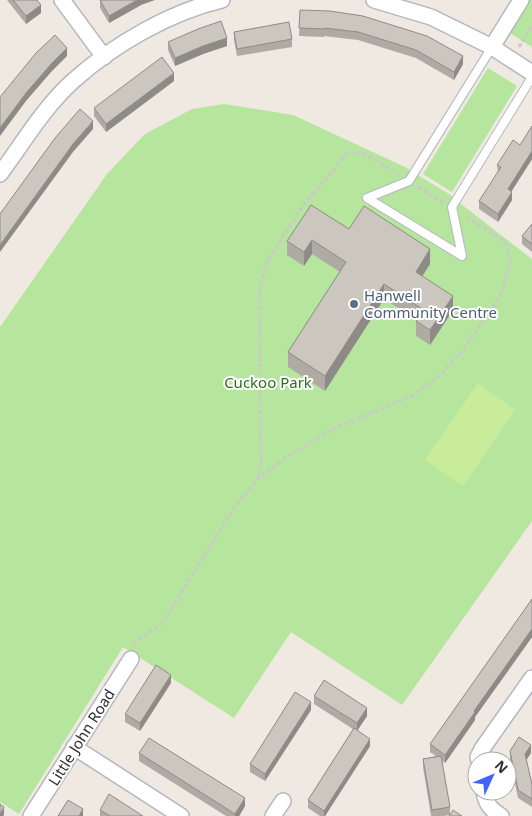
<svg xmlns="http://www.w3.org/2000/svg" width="532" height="816" viewBox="0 0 532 816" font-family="'Noto Sans',sans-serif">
<rect width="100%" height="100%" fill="#efe9e1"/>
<g fill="#b6e59e">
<polygon points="530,0 532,0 532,47 510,33"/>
<polygon points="488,68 517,86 452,192 423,174"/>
<polygon points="224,104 293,115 405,167 457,199 461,204 532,259 532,521 402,705 291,632 234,718 123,647 19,814 0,802 0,327 107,174 145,134 192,109"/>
</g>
<polygon fill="#c9ec9a" points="478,383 515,410 463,486 425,460"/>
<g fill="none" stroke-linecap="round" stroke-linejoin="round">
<g stroke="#b4b7c1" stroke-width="10">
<polyline id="service" points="492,47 409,181 367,198 462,256 452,207 532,77"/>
</g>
<g stroke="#b4b7c1" stroke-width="18">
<g id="minor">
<polyline points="62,0 104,57"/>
<polyline points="374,0 431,17 492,47 532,73"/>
<polyline points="492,47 521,0"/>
<path d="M0 174C23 143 44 107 73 81 113 45 170 12 222 0"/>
<polyline points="74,747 181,816"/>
<polyline points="479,761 478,757 482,749 532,678"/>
<path d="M484 791C486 804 490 809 501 816"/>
<polyline points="31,816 131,659"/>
<polyline points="273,816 283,801"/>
</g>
</g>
<g stroke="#c9c9c9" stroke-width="3" stroke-dasharray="4 2.5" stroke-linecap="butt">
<polyline points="519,47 532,25"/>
<polyline points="418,187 443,202"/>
<polyline points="258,479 261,466 259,293 267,262 303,205 334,170 345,154 362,152 398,174"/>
<polyline points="133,644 163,622 234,508 258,479 291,454 333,429 410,397 439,376 462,351 500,296 511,261 505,242 465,216"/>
</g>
<use href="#service" stroke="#fff" stroke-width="8"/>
<use href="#minor" stroke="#fff" stroke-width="15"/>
</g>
<g fill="#afaba4">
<polygon points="7,0 37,0 41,13 26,24"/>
<polygon points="100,0 141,5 109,23 100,8"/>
<polygon points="300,10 463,64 454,80 416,58 358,40 324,36 324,37 299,36"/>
<polygon points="234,32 292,39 292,47 237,56 234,40"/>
<polygon points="168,42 227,46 203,54 175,66 168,50"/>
<polygon points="174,81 106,132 94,116 94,108"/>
<polygon points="532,126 532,159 511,191 512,200 498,222 479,209 479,201 498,173 497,165 520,145"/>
<polygon points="532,224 532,252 522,244 522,236"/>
<polygon points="349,229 430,264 422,276 453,310 430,345 416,336 416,321 417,320 384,299 325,391 288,367 288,352 340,272 312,254 304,266 287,255 287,241"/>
<polygon points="532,599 532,637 475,717 475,720 445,763 441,760 450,807 450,815 444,816 431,816 423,767 423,759 436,756 430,752 430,744"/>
<polygon points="171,683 140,731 125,722 125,714"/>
<polygon points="314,696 367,716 357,731 370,746 325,816 320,816 308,808 308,800 353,729 314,704"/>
<polygon points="311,710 265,781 250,772 250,764"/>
<polygon points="510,751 531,753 526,760 532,784 532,807 518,798 510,759"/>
<polygon points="139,753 245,806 239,816 226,816 139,761"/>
<polygon points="100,810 143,816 100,816"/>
</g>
<g fill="#8e8b86">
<polygon points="137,0 155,0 141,5 109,23 109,16"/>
<polygon points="41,5 41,13 26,24 26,16"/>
<polygon points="227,38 227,46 203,54 175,66 175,58 203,46"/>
<polygon points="67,48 67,56 52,71 26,101 0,136 0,128 26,93 52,63"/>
<polygon points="463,56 463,64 454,80 454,72"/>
<polygon points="174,73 174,81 106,132 106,124"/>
<polygon points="93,121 93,129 73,152 0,252 0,245 73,144"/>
<polygon points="532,151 532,159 508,197 508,189"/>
<polygon points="512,192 512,200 498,222 498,214"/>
<polygon points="312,240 312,254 304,266 304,252"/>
<polygon points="430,249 430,264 416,286 416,272"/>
<polygon points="384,284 384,299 325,391 325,376"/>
<polygon points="453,296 453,310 430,345 430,330"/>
<polygon points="532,629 532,637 475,717 475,720 445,763 445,755 474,711"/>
<polygon points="171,675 171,683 140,731 140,723"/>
<polygon points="311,702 311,710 265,781 265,774"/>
<polygon points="367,708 367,716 357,731 357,723"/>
<polygon points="370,739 370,746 325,816 324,816 324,811"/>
<polygon points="531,745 531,753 525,762 525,754"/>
<polygon points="245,798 245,806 239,816 235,816 235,814"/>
<polygon points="4,807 4,815 3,816 0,816 0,814"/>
<polygon points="83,809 83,816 79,816"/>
</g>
<g fill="#cbc7bf" stroke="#8e8b86">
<polygon points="13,0 37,0 41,5 26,16"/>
<polygon points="100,0 137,0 109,16"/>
<polygon points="300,10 330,11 363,16 427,36 463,56 454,72 416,50 358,32 324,28 324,29 299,28"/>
<polygon points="221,21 227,38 203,46 175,58 168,42 198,29"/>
<polygon points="289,22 292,39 237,49 234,32"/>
<polygon points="55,35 67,48 52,63 26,93 0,128 0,97 36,53"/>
<polygon points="162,57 174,73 106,124 94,108"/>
<polygon points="80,109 93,121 73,144 0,245 0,214 55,138"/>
<polygon points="532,126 532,151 508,189 512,192 498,214 479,201 501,167 497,165 513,140 520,145"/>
<polygon points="311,205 349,229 364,206 430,249 416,272 453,296 430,330 416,321 424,310 384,284 325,376 288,352 346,262 312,240 304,252 287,241"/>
<polygon points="532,224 532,244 522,236"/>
<polygon points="532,599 532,629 474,711 475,712 445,755 430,744"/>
<polygon points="156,665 171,675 140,723 125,714"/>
<polygon points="324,680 367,708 357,723 314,696"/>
<polygon points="295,692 311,702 265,774 250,764"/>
<polygon points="354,728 370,739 324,811 308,800"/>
<polygon points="519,737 531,745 525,754 532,784 532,799 518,790 510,751"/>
<polygon points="149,738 245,798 235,814 139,753"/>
<polygon points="441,756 450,807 432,810 423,759"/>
<polygon points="109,794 143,816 110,816 100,810"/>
<polygon points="68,800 83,809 79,816 58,816"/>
<polygon points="0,804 4,807 0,814"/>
<polygon points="453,810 462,816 449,816"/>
</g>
<circle fill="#5c6f8a" stroke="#fff" stroke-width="2" cx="354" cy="304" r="5"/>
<g text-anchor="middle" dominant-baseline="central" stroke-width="4" stroke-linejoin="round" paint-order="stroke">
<g font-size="15" fill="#4e5e75" stroke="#fff" text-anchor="start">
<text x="364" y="295">Hanwell<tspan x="364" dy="17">Community Centre</tspan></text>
</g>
<g font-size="15" fill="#2c6e1b" stroke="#fff">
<text x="268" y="382">Cuckoo Park</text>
</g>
<g font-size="15" fill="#2e2e2e" stroke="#fff">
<text transform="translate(81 737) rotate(-58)">Little John Road</text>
</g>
</g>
<g transform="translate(492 776) rotate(46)"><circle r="24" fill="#ffffff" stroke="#ababab"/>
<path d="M0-4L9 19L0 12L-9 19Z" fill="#4264fb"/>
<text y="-8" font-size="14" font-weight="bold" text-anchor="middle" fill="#2e2e2e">N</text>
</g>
</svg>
